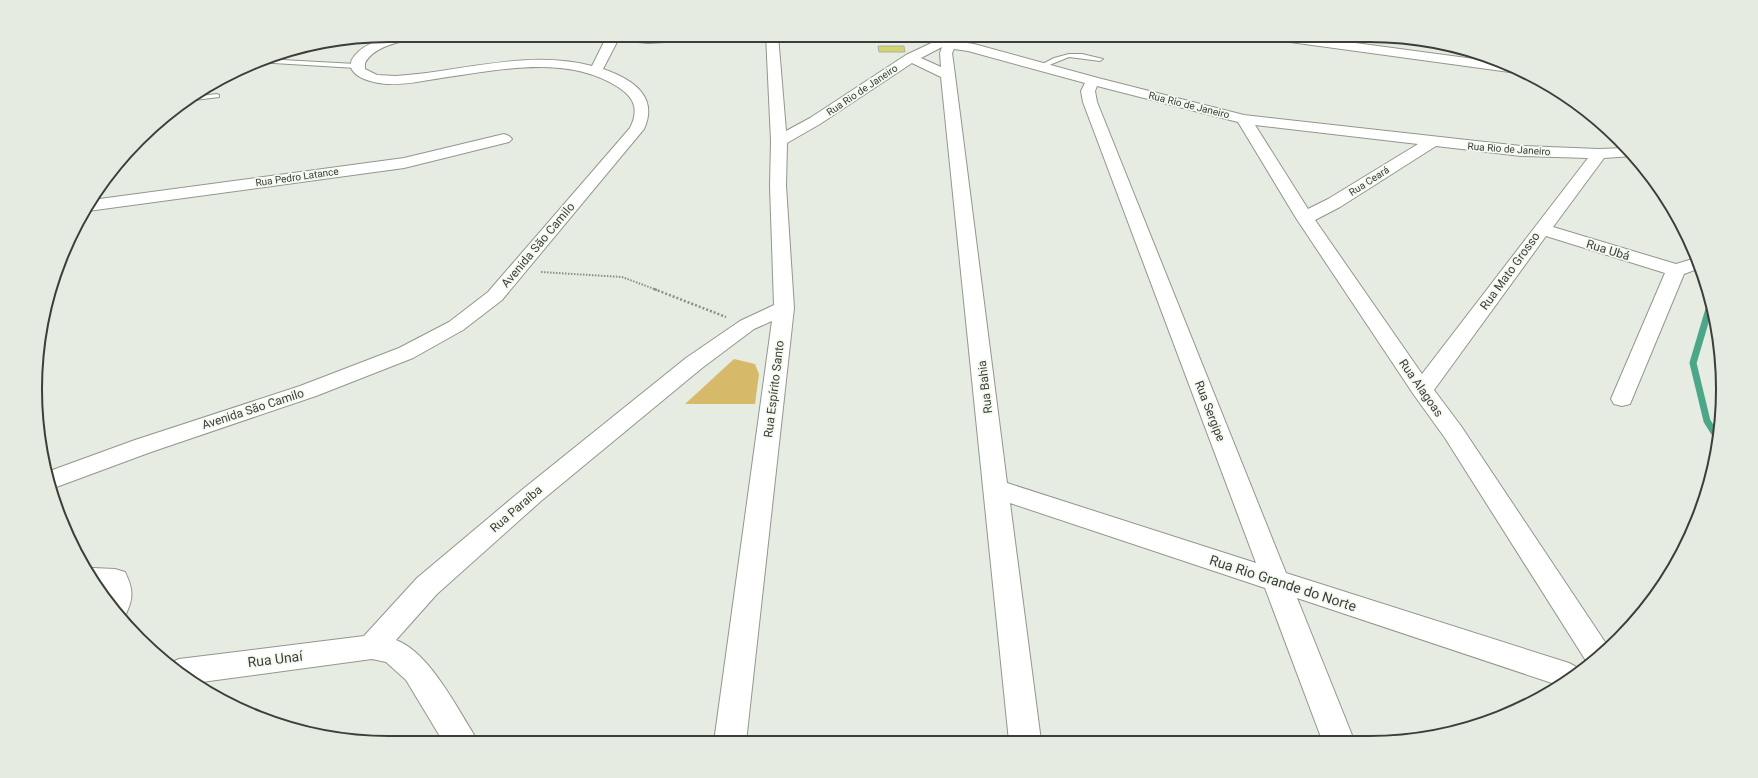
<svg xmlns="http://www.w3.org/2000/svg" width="1758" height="778" viewBox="0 0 1758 778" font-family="Roboto,sans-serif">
<rect width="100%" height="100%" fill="#e7ece2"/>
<polygon fill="#d6ba6a" points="734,359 755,364 759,374 755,404 685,404"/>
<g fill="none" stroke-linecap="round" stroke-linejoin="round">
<polyline stroke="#4ca78a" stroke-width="7" points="1713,307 1709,309 1693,363 1707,421 1719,440"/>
</g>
<polygon fill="#d2d56c" stroke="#aeafa5" points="878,46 904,46 905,52 879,52"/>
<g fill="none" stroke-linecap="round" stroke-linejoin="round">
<g stroke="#92978d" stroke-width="2">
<g id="service">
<polygon points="1069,54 1082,54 1103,59 1100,61 1069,57 1042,68 1037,67 1054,58"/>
<polygon points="263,59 356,64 359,66 356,68 257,62"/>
<polygon points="217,94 219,95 219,97 187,101 192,97"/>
</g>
</g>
<g stroke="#92978d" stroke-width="2">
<g id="minor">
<path d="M397 35H418L416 38C399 42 374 46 365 63V69L377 75 396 76C461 72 527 49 592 66L606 38 604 35H724L718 39 648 43 618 40 603 69C632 79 659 96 644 129L502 300 463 330 413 358 316 396 151 452 51 489 47 472 135 440 300 386 399 348 449 322 488 292 630 128C639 110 635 98 618 87 567 54 498 70 441 78 423 81 405 85 387 84 365 83 333 70 363 48 373 41 386 38 397 35Z"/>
<path d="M766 35H778L786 131 810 118 906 55 940 39 937 35H949L953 41 974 44 1098 78 1244 115 1521 146 1599 149 1626 148 1633 156 1604 158 1553 227 1676 264 1696 258 1700 268 1684 274 1630 404 1622 406 1614 404 1611 399 1665 273 1546 236 1434 390 1461 426 1609 648 1602 655 1588 664 1445 438 1414 395 1296 218 1238 122 1097 86 1095 91 1097 102 1286 573 1569 663 1580 669 1555 684 1297 598 1354 740H1322L1265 588 1010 503 1041 741H1009L941 77 912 63 820 124 787 143 786 186 794 308 746 742H714L772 321 754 329 702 368 541 501 437 594 396 640C428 652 455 704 473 733L478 743H444L406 680 386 662 372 659 194 683 168 664 179 659 364 636 417 578 523 489 686 358 740 321 774 305 770 186 771 141ZM942 47 940 53 941 67 921 58ZM954 49 968 51 1085 83 1081 91 1083 102 1256 563 1007 483 955 75 952 53ZM1255 125 1418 144 1328 199 1308 209ZM1436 146 1521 156 1588 158 1422 374 1315 220 1340 207Z"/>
<polygon points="1262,35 1296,35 1504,63 1522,72 1517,73 1268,39"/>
<polygon points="504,134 509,136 512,139 509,142 404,168 88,211 84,210 92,200 404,158"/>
<path d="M93 568 115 569 125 572C133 589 134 597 126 614L123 615 105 593V590H102L86 570Z"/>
</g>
</g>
<polyline stroke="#8a8e87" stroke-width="2" stroke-dasharray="1.5 1.5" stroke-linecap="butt" points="541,272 622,277 657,290"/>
<polyline stroke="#8a8e87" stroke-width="2.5" stroke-dasharray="2 2" stroke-linecap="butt" points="654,289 726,317"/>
<use href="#service" fill="#fff" fill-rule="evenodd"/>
<use href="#minor" fill="#fff" fill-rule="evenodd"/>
</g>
<g text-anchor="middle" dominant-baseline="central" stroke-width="3.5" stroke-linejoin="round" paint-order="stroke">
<g font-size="10" fill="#3b3e39" stroke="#f4faef">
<text transform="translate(862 90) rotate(-34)">Rua Rio de Janeiro</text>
<text transform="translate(1189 105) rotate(14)">Rua Rio de Janeiro</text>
<text transform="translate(1509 149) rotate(4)">Rua Rio de Janeiro</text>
<text transform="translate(297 177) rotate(-8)">Rua Pedro Latance</text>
<text transform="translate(1369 181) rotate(-33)">Rua Ceará</text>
</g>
<g font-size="12" fill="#3b3e39" stroke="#f4faef">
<text transform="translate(538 245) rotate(-50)">Avenida São Camilo</text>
<text transform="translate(1608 250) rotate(17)">Rua Ubá</text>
<text transform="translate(1510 271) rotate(-54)">Rua Mato Grosso</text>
<text transform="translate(985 387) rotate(-97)">Rua Bahia</text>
<text transform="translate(1421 388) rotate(55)">Rua Alagoas</text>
<text transform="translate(774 389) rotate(-83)">Rua Espírito Santo</text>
<text transform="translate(253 409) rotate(-18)">Avenida São Camilo</text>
<text transform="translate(1210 411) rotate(69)">Rua Sergipe</text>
<text transform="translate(516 509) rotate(-41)">Rua Paraíba</text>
</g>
<g font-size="14" fill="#3b3e39" stroke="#f4faef">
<text transform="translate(1283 583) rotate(18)">Rua Rio Grande do Norte</text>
<text transform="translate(275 659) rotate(-7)">Rua Unaí</text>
</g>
</g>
<path d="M0 0H1758V778H0ZM389 42H1369A347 347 0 0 1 1716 389V389A347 347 0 0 1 1369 736H389A347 347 0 0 1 42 389V389A347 347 0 0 1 389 42Z" fill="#e5ebe0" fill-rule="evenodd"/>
<path fill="none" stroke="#3b3e39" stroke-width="2" d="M389 42H1369A347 347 0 0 1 1716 389V389A347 347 0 0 1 1369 736H389A347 347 0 0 1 42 389V389A347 347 0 0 1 389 42Z"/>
</svg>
